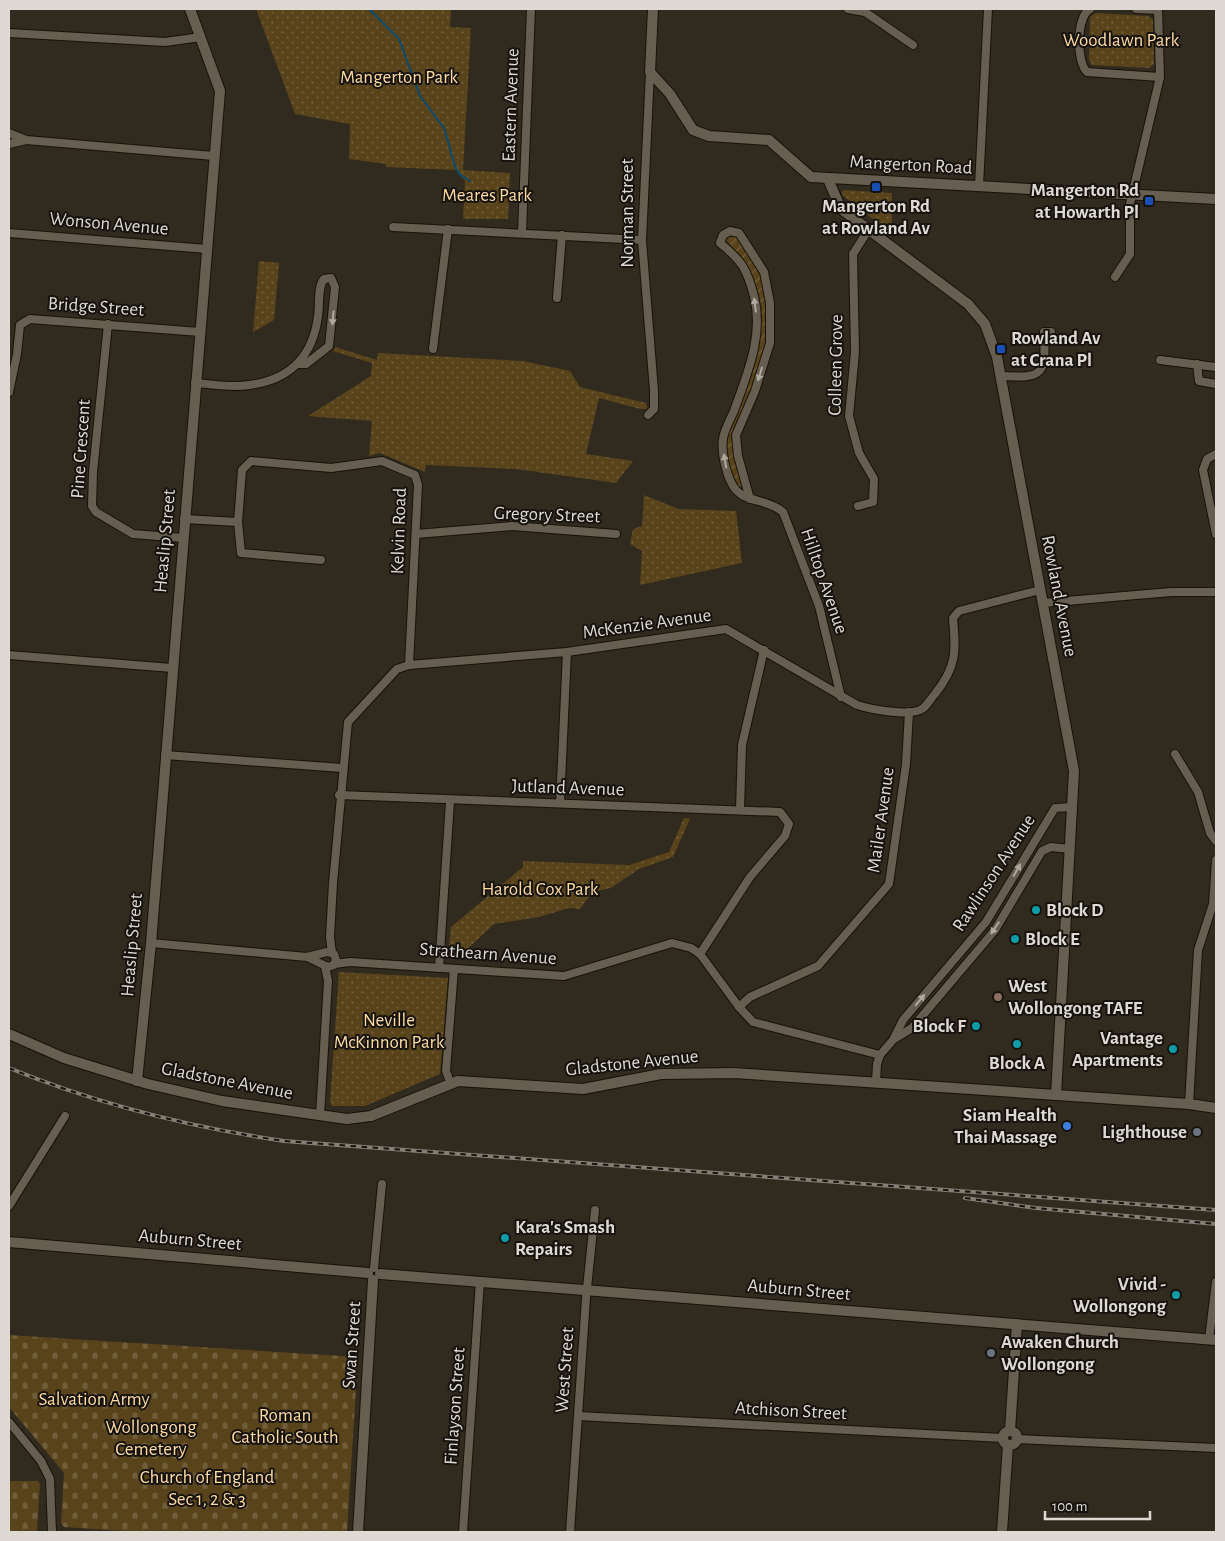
<svg xmlns="http://www.w3.org/2000/svg" width="1225" height="1541" viewBox="0 0 1225 1541" font-family="'Alegreya Sans',sans-serif">
<defs>
<pattern id="cemetery-stones" width="16" height="16" patternUnits="userSpaceOnUse" patternTransform="scale(1.25)"><rect width="16" height="16" fill="#59431b"/><path d="M2 7V4a2 2 0 0 1 4 0v3zM10 15v-3a2 2 0 0 1 4 0v3z" fill="#705e3b"/></pattern>
<pattern id="park-dots" width="8" height="8" patternUnits="userSpaceOnUse" patternTransform="scale(1.25)"><rect width="8" height="8" fill="#59431b"/><path d="M2 2h.1M6 6h.1" fill="none" stroke="#705e3b" stroke-width="1.8" stroke-linecap="round"/></pattern>
<pattern id="garden-furrows" width="10" height="10" patternUnits="userSpaceOnUse" patternTransform="scale(1.25)"><rect width="10" height="10" fill="#59431b"/><path d="M-1 1l2-2M0 10L10 0M9 11l2-2" fill="none" stroke="#705e3b"/></pattern>
</defs>
<rect width="100%" height="100%" fill="#312a1e"/>
<g fill="url(#cemetery-stones)">
<polygon points="9,1335 358,1357 347,1532 136,1532 64,1527 61,1523 64,1473 9,1407"/>
<polygon points="9,1481 38,1481 40,1484 37,1532 9,1532"/>
</g>
<g fill="url(#park-dots)">
<polygon points="256,9 451,9 450,27 471,28 463,170 510,173 508,219 463,219 465,181 456,170 386,167 386,164 349,159 350,124 295,114"/>
<polygon points="1096,13 1148,16 1153,20 1154,64 1149,68 1092,65 1089,60 1090,17"/>
<polygon points="843,190 892,193 892,234 842,195"/>
<polygon points="259,261 279,263 274,320 253,332"/>
<polygon points="335,347 377,360 378,353 523,361 570,371 580,387 646,403 647,409 640,409 599,398 586,454 633,461 616,483 516,469 426,465 425,472 380,453 369,456 372,421 308,416 371,376 372,363 333,351"/>
<polygon points="644,495 679,509 736,511 742,563 640,585 642,551 630,544 633,529 642,526"/>
<polygon points="684,818 690,819 673,857 639,869 611,888 592,892 580,909 569,908 539,917 494,924 458,958 448,957 451,927 523,867 523,861 629,865 669,852"/>
<polygon points="339,972 448,978 440,1074 365,1106 332,1106 330,1102"/>
</g>
<path fill="url(#garden-furrows)" d="M731 236 737 237C779 288 773 335 750 392 746 403 733 425 734 436 734 453 741 472 744 488L738 487C729 473 727 460 726 443L761 333 759 306 748 265 726 240Z"/>
<g fill="none" stroke-linecap="round" stroke-linejoin="round">
<polyline stroke="#0a4b6f" stroke-width="2" points="369,9 399,39 420,96 444,128 455,166 459,174 470,181"/>
<g stroke="#181208" stroke-width="10">
<g id="street">
<polyline points="848,9 865,12 913,45"/>
<path d="M1090 9C1076 17 1076 61 1087 72L1160 77"/>
<polyline points="1136,9 1158,10"/>
<polyline points="9,33 165,42 201,37"/>
<polyline points="9,133 26,140 214,156"/>
<polyline points="9,144 26,140"/>
<polyline points="979,186 988,9"/>
<polyline points="393,227 642,240"/>
<polyline points="522,232 531,9"/>
<polyline points="9,233 207,249"/>
<polyline points="1115,277 1130,254 1130,204 1160,77 1158,9"/>
<polyline points="557,298 562,235"/>
<polyline points="108,324 93,472 92,506 96,512 133,534 183,538"/>
<polyline points="433,349 448,229"/>
<polyline points="1160,360 1216,367"/>
<polyline points="1197,364 1199,381 1216,384"/>
<path d="M1000 376C1044 378 1046 376 1044 332H1051"/>
<path d="M195 383C212 384 232 388 249 385 290 380 313 356 318 316 320 306 317 287 324 279L331 278 335 287 329 346 306 364H299"/>
<polyline points="9,392 17,354 20,325 30,319 200,332"/>
<polyline points="648,415 654,409 654,391 642,240 650,72"/>
<polyline points="1216,454 1207,459 1203,470 1216,534"/>
<path d="M750 499 738 456 736 435 755 391 770 343V303L764 272 739 233 730 231 723 235 720 243C742 261 747 269 754 296 764 336 747 374 734 411 730 420 724 430 723 439 721 452 726 473 732 484 742 504 765 497 783 512L819 606 841 697"/>
<polyline points="858,506 873,502 874,479 859,453 849,416 855,352 853,254 869,229"/>
<polyline points="184,519 238,522 242,470 251,461 331,468 382,461 415,475 418,485 409,665"/>
<polyline points="238,522 241,553 321,560"/>
<polyline points="416,534 512,526 616,534"/>
<polyline points="1043,603 1171,592 1216,592"/>
<polyline points="9,655 172,668"/>
<polyline points="1175,754 1198,792 1210,833 1216,841"/>
<polyline points="165,755 342,768"/>
<polyline points="339,795 780,812 789,824 785,836 750,877 700,954"/>
<polyline points="560,803 567,652"/>
<polyline points="740,809 742,745 764,650"/>
<polyline points="151,943 307,957 327,952 334,954 336,960 334,965 328,967 307,957"/>
<path d="M332 953 330 937 333 883 348 722 397 669 409 665 567 652 726 629 857 705C870 709 910 717 922 709 927 706 931 698 935 694 957 666 956 652 953 618L959 611 1040 590"/>
<polyline points="334,964 350,962 564,976 672,943 691,948 700,954 739,1007 753,1022 880,1055"/>
<polyline points="439,968 450,801"/>
<polyline points="739,1007 750,997 818,966 889,884 906,764 909,712"/>
<polyline points="894,1039 912,1028 995,930 1042,851 1051,847 1070,849"/>
<polyline points="450,1082 446,1071 454,969"/>
<polyline points="876,1082 877,1064 880,1055 893,1040 903,1020 986,922 1055,808 1073,807"/>
<polyline points="1189,1104 1198,950 1213,904 1216,860"/>
<polyline points="320,1116 328,981 325,966"/>
<polyline points="9,1206 65,1116"/>
<polyline points="374,1268 382,1184"/>
<polyline points="1209,1339 1216,1282"/>
<polyline points="578,1416 1003,1438"/>
<polyline points="9,1422 41,1461 50,1479 52,1532"/>
<polyline points="1016,1439 1216,1448"/>
<polyline points="463,1532 480,1281"/>
<polyline points="570,1532 586,1298 595,1210"/>
</g>
</g>
<g stroke="#181208" stroke-width="12">
<g id="secondary">
<polyline points="653,9 650,72 670,94 693,130 709,136 769,140 811,177 1216,199"/>
<polyline points="828,179 841,209 968,304 985,324 997,357 1074,771 1056,1095"/>
<polyline points="9,1034 64,1058 148,1084 222,1101 347,1119 371,1116 458,1081 583,1089 661,1074 734,1073 1189,1104 1216,1108"/>
<polyline points="137,1081 151,943 220,91 190,9"/>
<polyline points="9,1242 368,1273"/>
<polyline points="380,1274 1216,1340"/>
<polyline points="1010,1431 1017,1324"/>
<circle cx="1010" cy="1438" r="7"/>
<polyline points="358,1532 373,1280"/>
<polyline points="1002,1532 1008,1445"/>
</g>
</g>
<use href="#street" stroke="#665e51" stroke-width="8"/>
<use href="#secondary" stroke="#665e51" stroke-width="10"/>
<g stroke="#847e74" stroke-width="4">
<g id="rail">
<path d="M9 1068C97 1104 189 1127 284 1141L1216 1210"/>
<polyline points="965,1198 1036,1208 1216,1224"/>
</g>
</g>
<use href="#rail" stroke="#16130e" stroke-width="2" stroke-dasharray="5.5" stroke-linecap="butt"/>
</g>
<defs><path id="oneway-solid" d="M-6-.8H1V-3.2L6.5 0L1 3.2V.8H-6Z" transform="scale(1.25)"/></defs>
<g fill="#aea89e">
<use href="#oneway-solid" transform="translate(755 305) rotate(-98)"/>
<use href="#oneway-solid" transform="translate(333 318) rotate(95)"/>
<use href="#oneway-solid" transform="translate(760 374) rotate(107)"/>
<use href="#oneway-solid" transform="translate(725 461) rotate(-100)"/>
<use href="#oneway-solid" transform="translate(1017 870) rotate(-60)"/>
<use href="#oneway-solid" transform="translate(995 928) rotate(124)"/>
<use href="#oneway-solid" transform="translate(920 1000) rotate(-50)"/>
</g>
<g fill="#1a4fb4" stroke="#16130e" stroke-width="2">
<rect x="871" y="182" width="10" height="10" rx="2.5"/>
<rect x="1144" y="196" width="10" height="10" rx="2.5"/>
<rect x="996" y="344" width="10" height="10" rx="2.5"/>
</g>
<g fill="#0f9aa8" stroke="#16130e" stroke-width="2">
<circle cx="1036" cy="910" r="5"/>
<circle cx="1015" cy="939" r="5"/>
<circle cx="976" cy="1026" r="5"/>
<circle cx="1017" cy="1044" r="5"/>
<circle cx="1173" cy="1049" r="5"/>
<circle cx="505" cy="1238" r="5"/>
<circle cx="1176" cy="1295" r="5"/>
</g>
<circle fill="#8d6e63" stroke="#16130e" stroke-width="2" cx="998" cy="997" r="5"/>
<circle fill="#3f7fe0" stroke="#16130e" stroke-width="2" cx="1067" cy="1126" r="5"/>
<g fill="#6b7280" stroke="#16130e" stroke-width="2">
<circle cx="1197" cy="1132" r="5"/>
<circle cx="991" cy="1353" r="5"/>
</g>
<g text-anchor="middle" dominant-baseline="central" stroke-width="4" stroke-linejoin="round" paint-order="stroke">
<g font-size="19" fill="#fddba3" stroke="#16130e">
<text x="1121" y="40">Woodlawn Park</text>
<text x="399" y="77">Mangerton Park</text>
<text x="487" y="195">Meares Park</text>
<text x="540" y="889">Harold Cox Park</text>
<text x="389" y="1020">Neville<tspan x="389" dy="22">McKinnon Park</tspan></text>
<text x="94" y="1399">Salvation Army</text>
<text x="285" y="1415">Roman<tspan x="285" dy="22">Catholic South</tspan></text>
<text x="151" y="1427">Wollongong<tspan x="151" dy="22">Cemetery</tspan></text>
<text x="207" y="1477">Church of England<tspan x="207" dy="22">Sec 1, 2 &amp; 3</tspan></text>
</g>
<g font-size="19" fill="#ded9d2" stroke="#16130e">
<text transform="translate(511 105) rotate(-88)">Eastern Avenue</text>
<text transform="translate(911 165) rotate(3)">Mangerton Road</text>
<text transform="translate(627 213) rotate(-90)">Norman Street</text>
<text transform="translate(109 224) rotate(5)">Wonson Avenue</text>
<text transform="translate(96 307) rotate(4)">Bridge Street</text>
<text transform="translate(836 365) rotate(-89)">Colleen Grove</text>
<text transform="translate(81 449) rotate(-86)">Pine Crescent</text>
<text transform="translate(547 515) rotate(2)">Gregory Street</text>
<text transform="translate(399 531) rotate(-88)">Kelvin Road</text>
<text transform="translate(165 541) rotate(-85)">Heaslip Street</text>
<text transform="translate(824 581) rotate(71)">Hilltop Avenue</text>
<text transform="translate(1059 596) rotate(79)">Rowland Avenue</text>
<text transform="translate(647 624) rotate(-8)">McKenzie Avenue</text>
<text transform="translate(568 788) rotate(2)">Jutland Avenue</text>
<text transform="translate(881 820) rotate(-82)">Mailer Avenue</text>
<text transform="translate(994 873) rotate(-57)">Rawlinson Avenue</text>
<text transform="translate(132 945) rotate(-85)">Heaslip Street</text>
<text transform="translate(488 954) rotate(4)">Strathearn Avenue</text>
<text transform="translate(632 1063) rotate(-6)">Gladstone Avenue</text>
<text transform="translate(227 1081) rotate(11)">Gladstone Avenue</text>
<text transform="translate(190 1240) rotate(5)">Auburn Street</text>
<text transform="translate(799 1290) rotate(5)">Auburn Street</text>
<text transform="translate(352 1345) rotate(-86)">Swan Street</text>
<text transform="translate(565 1370) rotate(-86)">West Street</text>
<text transform="translate(455 1406) rotate(-86)">Finlayson Street</text>
<text transform="translate(791 1411) rotate(3)">Atchison Street</text>
</g>
<g font-size="19" font-weight="bold" fill="#ded9d2" stroke="#16130e" text-anchor="end">
<text x="1139" y="190">Mangerton Rd<tspan x="1139" dy="22">at Howarth Pl</tspan></text>
<text x="876" y="206" text-anchor="middle">Mangerton Rd<tspan x="876" dy="22">at Rowland Av</tspan></text>
<text x="1011" y="338" text-anchor="start">Rowland Av<tspan x="1011" dy="22">at Crana Pl</tspan></text>
<text x="1046" y="910" text-anchor="start">Block D</text>
<text x="1025" y="939" text-anchor="start">Block E</text>
<text x="1008" y="986" text-anchor="start">West<tspan x="1008" dy="22">Wollongong TAFE</tspan></text>
<text x="966" y="1026">Block F</text>
<text x="1163" y="1038">Vantage<tspan x="1163" dy="22">Apartments</tspan></text>
<text x="1017" y="1063" text-anchor="middle">Block A</text>
<text x="1057" y="1115">Siam Health<tspan x="1057" dy="22">Thai Massage</tspan></text>
<text x="1187" y="1132">Lighthouse</text>
<text x="515" y="1227" text-anchor="start">Kara's Smash<tspan x="515" dy="22">Repairs</tspan></text>
<text x="1166" y="1284">Vivid -<tspan x="1166" dy="22">Wollongong</tspan></text>
<text x="1001" y="1342" text-anchor="start">Awaken Church<tspan x="1001" dy="22">Wollongong</tspan></text>
</g>
</g>
<rect width="1225" height="1541" fill="none" stroke="#ded9d2" stroke-width="20"/>
<path d="M1045 1511v8h105v-8" fill="none" stroke="#ded9d2" stroke-width="2.5"/>
<text x="1052" y="1511" font-size="15" fill="#ded9d2" stroke="#16130e" stroke-width="4" paint-order="stroke">100 m</text>
</svg>
